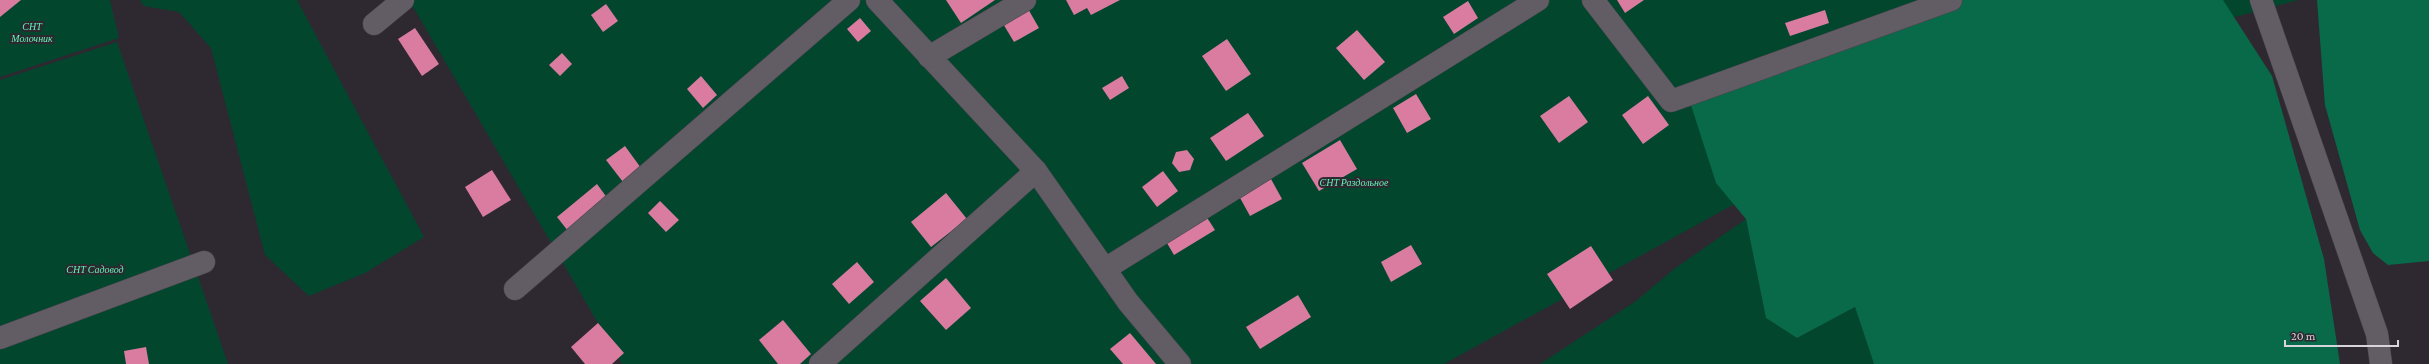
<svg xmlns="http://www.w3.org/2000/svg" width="2429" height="364" viewBox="0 0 2429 364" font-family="'Crimson Pro',serif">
<rect width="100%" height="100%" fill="#2e2931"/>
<g fill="#02462e">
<polygon points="0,0 110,0 119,38 0,77"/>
<polygon points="140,0 297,0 424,237 365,273 309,296 265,255 211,48 179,12 144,6"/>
<polygon points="409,0 2298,0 1920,102 1444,364 622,364"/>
<polygon points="117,42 228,364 0,364 0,80"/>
<polygon points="1746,219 1766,318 1797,338 1855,307 1874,364 1540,364 1636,301 1674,269"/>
</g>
<g fill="#086a49">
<polygon points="1963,0 2223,0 2272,76 2324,259 2340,364 1874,364 1855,307 1797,338 1766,318 1746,219 1716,183 1690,102"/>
<polygon points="2317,0 2429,0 2429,261 2388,265 2373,253 2360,230 2325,105"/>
</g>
<g fill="#d97ca0">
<polygon points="0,0 21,0 0,17"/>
<polygon points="946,0 995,0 961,23"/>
<polygon points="1066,0 1120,0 1091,15 1087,8 1074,15"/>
<polygon points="1617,0 1644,0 1625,13"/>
<polygon points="1468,1 1478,18 1454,34 1443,17"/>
<polygon points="606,4 618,21 603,32 591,15"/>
<polygon points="1027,7 1039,28 1014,42 1002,22"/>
<polygon points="1825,10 1829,23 1790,36 1785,23"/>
<polygon points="860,18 871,31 858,42 847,29"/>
<polygon points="415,28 439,64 422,76 398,39"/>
<polygon points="1357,30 1385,62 1364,80 1336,48"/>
<polygon points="1227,39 1251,74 1226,91 1202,56"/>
<polygon points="562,53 572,64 560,76 549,65"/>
<polygon points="701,76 717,95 703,108 687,89"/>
<polygon points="1122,76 1129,88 1110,100 1102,88"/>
<polygon points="1416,94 1431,119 1407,133 1393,108"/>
<polygon points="1569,96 1588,122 1559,143 1540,116"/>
<polygon points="1648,96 1669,125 1643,144 1622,115"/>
<polygon points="1248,113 1264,136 1226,161 1210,138"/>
<polygon points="1340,140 1357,169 1319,191 1302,163"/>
<polygon points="625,146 641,168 623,182 606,160"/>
<polygon points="1187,150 1194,159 1190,170 1179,172 1172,163 1176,152"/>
<polygon points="492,170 511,200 483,217 465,187"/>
<polygon points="1163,171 1178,191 1157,207 1142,187"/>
<polygon points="1271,179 1282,199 1250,216 1239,196"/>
<polygon points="597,184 608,199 568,231 557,217"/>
<polygon points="946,193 967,219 931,247 911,222"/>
<polygon points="660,201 679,220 666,232 648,213"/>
<polygon points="1204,213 1215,230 1174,255 1164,238"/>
<polygon points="1411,245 1422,264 1391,282 1381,262"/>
<polygon points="1591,246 1613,280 1570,309 1547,274"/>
<polygon points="857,262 874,282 849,304 832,284"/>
<polygon points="946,278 971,308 946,330 920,301"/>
<polygon points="1298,295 1311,317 1260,349 1246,327"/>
<polygon points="783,320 811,354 800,364 778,364 759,340"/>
<polygon points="598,323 624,353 612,364 585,364 571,347"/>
<polygon points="1130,333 1156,364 1123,364 1110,349"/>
<polygon points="146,347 149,364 126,364 124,351"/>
</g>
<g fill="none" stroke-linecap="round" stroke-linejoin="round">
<g stroke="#48454b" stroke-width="23">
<g id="minor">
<polyline points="877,0 1036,171 1128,302 1180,364"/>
<polyline points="1593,0 1671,101 1951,0"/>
<polyline points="2261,0 2377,334 2381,364"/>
<polyline points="374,24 403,0"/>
<polyline points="929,57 1025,0"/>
<polyline points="1105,269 1538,0"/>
<polyline points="515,289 849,0"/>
<polyline points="0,338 204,262"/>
<polyline points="820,364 1036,171"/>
</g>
</g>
<use href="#minor" stroke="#625c65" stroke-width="22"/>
</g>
<g text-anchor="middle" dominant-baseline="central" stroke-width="4" stroke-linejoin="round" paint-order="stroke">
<g font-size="10" font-style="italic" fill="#62f4b7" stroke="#2e2931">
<text x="32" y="26">СНТ<tspan x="32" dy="12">Молочник</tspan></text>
<text x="1354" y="182">СНТ Раздольное</text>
<text x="95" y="269">СНТ Садовод</text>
</g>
</g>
<path d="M2285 340v6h113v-6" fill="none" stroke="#d8d5da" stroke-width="2"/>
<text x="2291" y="340" font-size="12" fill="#d8d5da" stroke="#2e2931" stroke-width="3" paint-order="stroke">20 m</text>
</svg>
